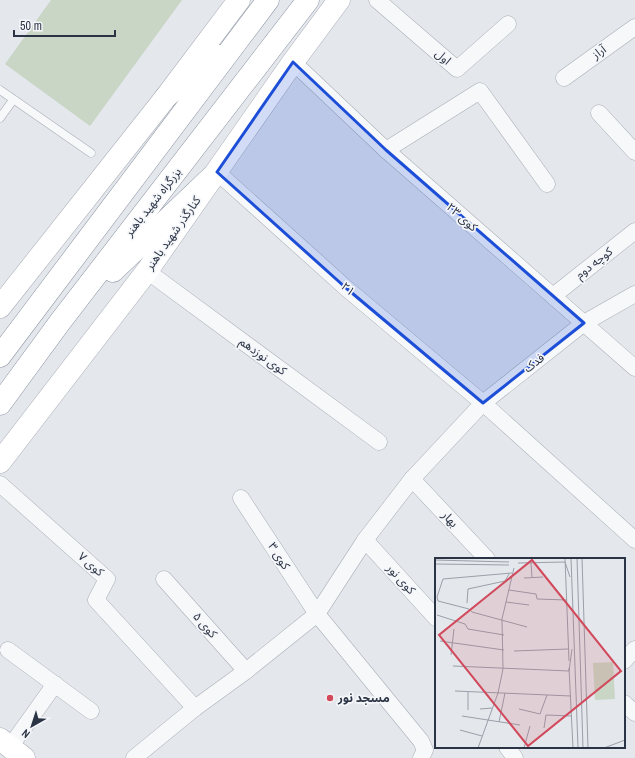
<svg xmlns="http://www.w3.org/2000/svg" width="635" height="758" viewBox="0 0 635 758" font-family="'Archivo Narrow','Noto Sans Arabic',sans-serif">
<rect width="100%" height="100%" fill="#e4e7ec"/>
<polygon fill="#c9d6c5" points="51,0 182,0 90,126 5,64"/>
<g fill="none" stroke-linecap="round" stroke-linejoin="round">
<g stroke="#a9aeb7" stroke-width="9">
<g id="lane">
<polyline points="0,90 91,153"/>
<polyline points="0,118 13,100"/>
</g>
</g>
<g stroke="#a9aeb7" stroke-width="17">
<g id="street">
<polyline points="377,0 457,69 508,24"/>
<polyline points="293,62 386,150 635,368"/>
<polyline points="564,78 635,27"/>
<polyline points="599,113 635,152"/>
<polyline points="386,150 480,91 547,184"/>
<polyline points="217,172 346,288 483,403 635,540"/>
<polyline points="147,271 379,442"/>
<polyline points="553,296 635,231"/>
<polyline points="412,479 487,559"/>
<polyline points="0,484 107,579 96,600 195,708"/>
<polyline points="241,498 317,614 421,741 425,750 421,758"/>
<polyline points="365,540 436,618"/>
<polyline points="164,579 246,671"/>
<polyline points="8,650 91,711"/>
<polyline points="624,661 635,649"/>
<polyline points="624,703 635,713"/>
<polyline points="10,747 55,684"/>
<polyline points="507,747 515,758"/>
<polyline points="134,758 195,708 246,671 317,614 365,540 412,479 483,403 584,323 635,294"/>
</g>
</g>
<g stroke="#a9aeb7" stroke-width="23">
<g id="secondary">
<polyline points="0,307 166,97 239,0"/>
<polyline points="0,462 147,271 293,62 339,0"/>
<polyline points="0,739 24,758"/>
</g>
</g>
<g stroke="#8b94a3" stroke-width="23">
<g id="highway">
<polyline points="166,97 215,55"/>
<polyline points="113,271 217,172"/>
<polyline points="0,356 268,0"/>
<polyline points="0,404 60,322 308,0"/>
</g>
</g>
<use href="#lane" stroke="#f7f8fa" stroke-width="8"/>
<use href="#street" stroke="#f7f8fa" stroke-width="16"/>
<use href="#secondary" stroke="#fff" stroke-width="22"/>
<use href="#highway" stroke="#fff" stroke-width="22"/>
</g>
<path fill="#1d4ed8" fill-opacity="0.2" stroke="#1d4ed8" stroke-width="3" stroke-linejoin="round" d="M293 62 386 150 584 323 483 403 346 288 217 172Z"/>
<circle fill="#d1495b" stroke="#f4f6f9" stroke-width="1.5" cx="330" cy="698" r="4"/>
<g text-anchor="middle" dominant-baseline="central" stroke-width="3.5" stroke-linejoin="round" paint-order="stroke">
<g font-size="12" fill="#2b3445" stroke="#f4f6f9">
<text transform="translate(599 52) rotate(-36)">آراز</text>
<text transform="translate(443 57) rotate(41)">اول</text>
<text transform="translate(153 202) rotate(-52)">بزرگراه شهید باهنر</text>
<text transform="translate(462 217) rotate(41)">کوی ۲۳</text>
<text transform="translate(173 233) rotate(-55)">کنارگذر شهید باهنر</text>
<text transform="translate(594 263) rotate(-38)">کوچه دوم</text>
<text transform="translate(348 289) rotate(41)">۲۱</text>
<text transform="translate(263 356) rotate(36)">کوی نوزدهم</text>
<text transform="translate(534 363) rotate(-38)">فدک</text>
<text transform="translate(450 519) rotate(47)">بهار</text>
<text transform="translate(279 556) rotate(57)">کوی ۳</text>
<text transform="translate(91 564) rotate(41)">کوی ۷</text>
<text transform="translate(401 579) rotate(48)">کوی نور</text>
<text transform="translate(205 625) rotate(48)">کوی ۵</text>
</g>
<g font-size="12" font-weight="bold" fill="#2b3445" stroke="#f4f6f9" text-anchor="start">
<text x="338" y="698">مسجد نور</text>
</g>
</g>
<g transform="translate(435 558)">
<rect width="190" height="190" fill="#e4e7ec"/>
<path d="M178 104 180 141 160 142 158 105Z" fill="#c9d6c5"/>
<path fill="none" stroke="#9a9fa9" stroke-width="1" d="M130 0 134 103M136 0 143 190M142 0 148 190M147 0 153 190M0 2 74 4M130 4 135 19M83 5 130 4M96 5 97 19M0 6 74 7M77 15 8 21 2 39 3 43 34 51 37 54 92 69M89 20 108 19M74 32 101 36 102 41 132 42M71 44 94 47M32 45 33 31 70 23 74 16M2 57 30 66 33 71 69 77M5 83 69 92M79 93 133 91M16 97 19 71M18 108 134 113M134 110 138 190M134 113 137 91M20 133 136 138M33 134V152M45 151 57 150M84 151 105 156 112 137M27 158 85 167M64 164 70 135M109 170 111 157 137 158M25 172 47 178M43 190 63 135 68 111 67 61 79 10M89 190 95 168M169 190 190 182"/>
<path fill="#d1495b" fill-opacity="0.15" stroke="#d1495b" stroke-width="2" d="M97 2 186 113 93 188 4 77Z"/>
<rect width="190" height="190" fill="none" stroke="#2b3445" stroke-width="2"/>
</g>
<g transform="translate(32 726) rotate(219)" stroke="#f4f6f9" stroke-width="3" paint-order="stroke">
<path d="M0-3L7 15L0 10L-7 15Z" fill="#2b3445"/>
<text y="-6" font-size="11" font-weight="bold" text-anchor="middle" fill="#2b3445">N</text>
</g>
<path d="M14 30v6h101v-6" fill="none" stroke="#2b3445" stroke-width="2"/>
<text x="20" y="30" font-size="12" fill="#2b3445" stroke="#f4f6f9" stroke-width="3" paint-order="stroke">50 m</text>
</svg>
